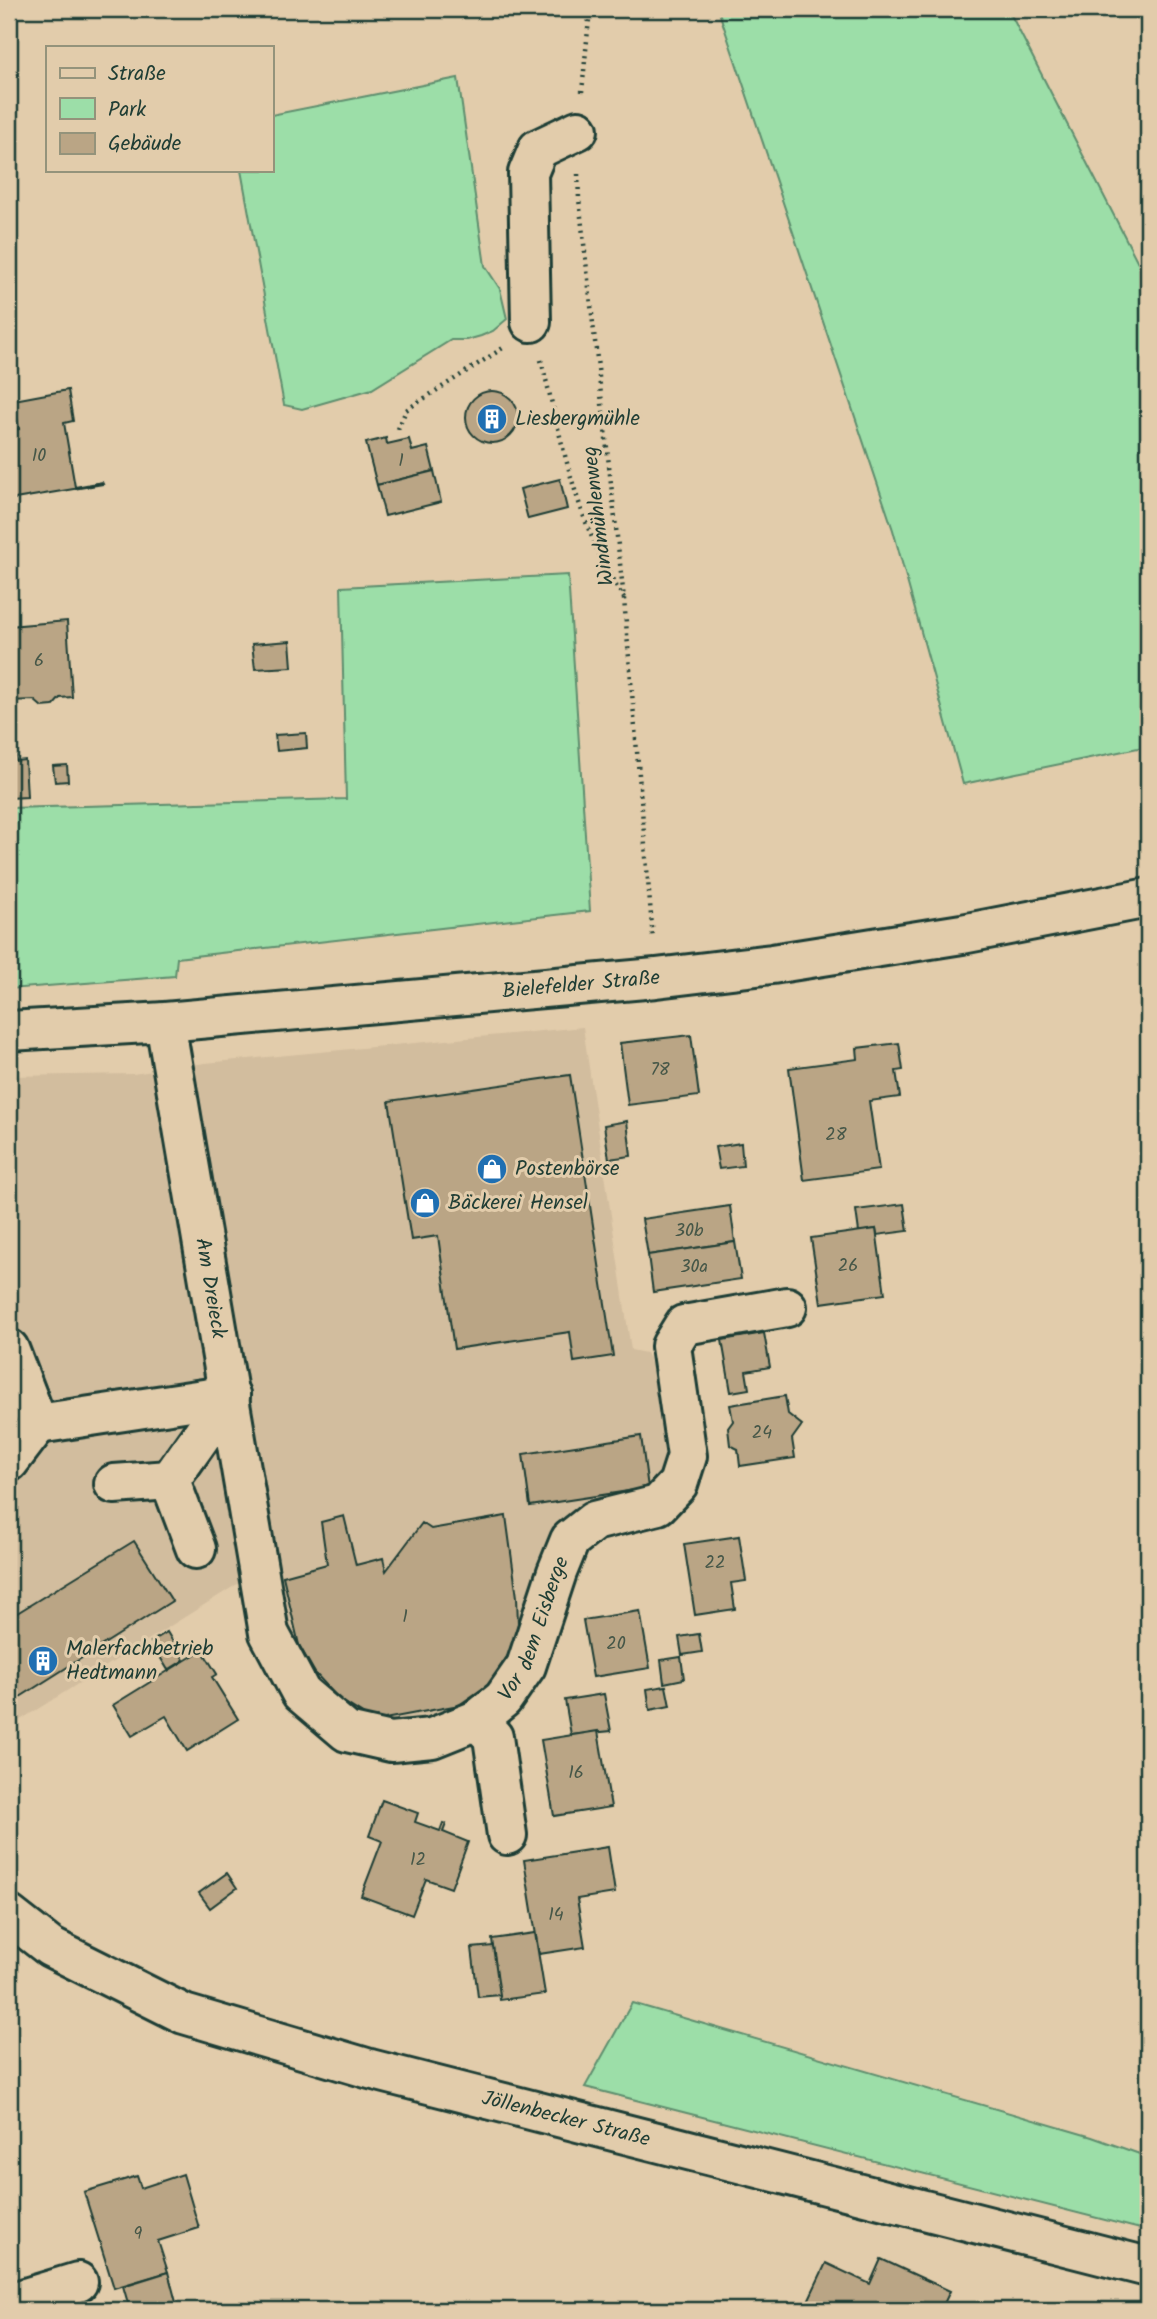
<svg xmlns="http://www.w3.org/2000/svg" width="1157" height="2319" viewBox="0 0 1157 2319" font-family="Kalam,sans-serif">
<rect width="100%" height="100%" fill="#e2ccab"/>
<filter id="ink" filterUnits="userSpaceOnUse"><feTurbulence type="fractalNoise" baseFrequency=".0143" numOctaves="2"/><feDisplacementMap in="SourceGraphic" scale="14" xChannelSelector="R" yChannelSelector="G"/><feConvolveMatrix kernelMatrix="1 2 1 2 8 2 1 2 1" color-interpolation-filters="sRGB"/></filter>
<g filter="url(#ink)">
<polygon fill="#d2bd9e" points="583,1027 631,1350 646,1353 652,1365 666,1467 659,1479 638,1496 595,1500 570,1516 548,1542 519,1642 496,1683 476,1699 460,1707 440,1714 373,1724 337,1702 310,1674 287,1629 279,1576 247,1578 9,1727 9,1076 133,1074 205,1063"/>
<g fill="#9cdea8" stroke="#5e8e6e" stroke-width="2">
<polygon points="718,9 1008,9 1148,282 1148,746 963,784 893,530"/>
<polygon points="458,78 485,266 500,289 507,319 493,331 481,336 467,340 451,340 372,389 302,409 284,405 241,170 271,170 271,115"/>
<polygon points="568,575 590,911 177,958 175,976 9,989 9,808 346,799 341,587"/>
<polygon points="632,2003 1092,2137 1148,2157 1148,2231 585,2087"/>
</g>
<g fill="#baa585" stroke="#1f3d34" stroke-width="2">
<polygon points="68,390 73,421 64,423 75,487 102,482 103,484 9,500 9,430 19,429 14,400"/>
<circle cx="492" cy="417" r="26"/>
<polygon points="386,438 387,444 409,439 412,451 428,447 434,471 377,485 366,443"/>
<polygon points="434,471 441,502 385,516 377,485"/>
<polygon points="560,479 567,509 528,519 520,489"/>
<polygon points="67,621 72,697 60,698 53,706 42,707 34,700 9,701 9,626"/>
<polygon points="290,641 292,667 255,669 252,644"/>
<polygon points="306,733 307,748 277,751 275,735"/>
<polygon points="9,743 15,743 16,761 25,760 27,797 9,798"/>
<polygon points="67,765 68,781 55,782 53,766"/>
<polygon points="691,1035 699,1096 628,1105 620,1043"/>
<polygon points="899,1043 903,1070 896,1071 900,1097 869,1101 879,1170 804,1180 789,1068 858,1059 857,1048"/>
<polygon points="570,1075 613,1356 574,1362 570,1332 454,1349 438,1236 411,1240 389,1101"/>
<polygon points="627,1121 631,1156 609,1159 604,1125"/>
<polygon points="741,1143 743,1166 719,1169 715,1147"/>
<polygon points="904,1204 908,1231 877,1235 876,1229 859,1232 856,1210"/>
<polygon points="730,1206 735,1242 648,1255 642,1219"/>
<polygon points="876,1229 885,1294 821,1303 811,1238"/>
<polygon points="735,1242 741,1279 653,1292 648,1255"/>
<polygon points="764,1333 770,1367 746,1371 749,1389 731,1392 722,1340"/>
<polygon points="785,1396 788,1414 802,1425 792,1439 795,1458 740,1466 738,1449 730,1445 728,1428 733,1421 730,1405"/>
<polygon points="641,1436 648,1488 530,1506 523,1454"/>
<polygon points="344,1516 356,1565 383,1558 386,1571 422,1523 431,1529 506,1516 517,1597 518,1624 514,1645 492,1682 459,1705 374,1721 339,1699 315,1673 299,1645 283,1576 327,1564 321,1522"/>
<polygon points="739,1536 746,1581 731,1583 735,1609 695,1615 684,1544"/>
<polygon points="134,1541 172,1601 9,1704 9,1618"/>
<polygon points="640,1611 650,1668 593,1677 583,1620"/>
<polygon points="167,1632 184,1660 168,1670 151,1642"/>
<polygon points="699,1634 702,1652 682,1655 679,1637"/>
<polygon points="202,1650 217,1674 212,1677 238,1719 187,1751 166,1716 132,1736 113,1705"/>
<polygon points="681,1657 684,1679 664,1683 661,1660"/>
<polygon points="666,1686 670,1706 650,1710 647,1689"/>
<polygon points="604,1694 611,1731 571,1735 565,1700"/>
<polygon points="598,1731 611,1807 554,1816 541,1740"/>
<polygon points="382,1800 418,1813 415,1822 440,1831 443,1823 446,1824 443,1832 468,1842 451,1888 426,1879 412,1915 361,1896 382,1841 369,1836"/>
<polygon points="608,1847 615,1893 577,1899 585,1947 539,1954 524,1860"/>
<polygon points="227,1873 237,1888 210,1908 199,1893"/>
<polygon points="535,1933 545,1994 500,2000 492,1939"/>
<polygon points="493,1946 500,1995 478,1997 472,1948"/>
<polygon points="183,2174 199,2228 158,2241 168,2272 114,2288 84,2192 137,2176 141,2188"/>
<polygon points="881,2259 950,2291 941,2310 829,2310 808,2301 826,2263 870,2284"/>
<polygon points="168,2272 177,2306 162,2310 130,2310 123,2286"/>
</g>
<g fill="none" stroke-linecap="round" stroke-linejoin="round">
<g stroke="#1f3d34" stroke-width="44">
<g id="minor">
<polyline points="531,322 528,173 538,149 578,130"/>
<path id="s1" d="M165 1022 269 1633 301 1693 347 1732 391 1742 432 1738 477 1720 503 1699 526 1666 557 1572 570 1540 594 1521 658 1505 678 1484 687 1456 671 1346 684 1325 787 1307"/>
<polyline points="9,1349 38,1424 230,1395"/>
<polyline points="9,1462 38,1424"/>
<polyline points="114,1484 170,1480"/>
<polyline points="196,1549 170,1480 230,1395"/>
<polyline points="477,1720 493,1737 507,1835"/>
<polyline points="9,2303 78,2282"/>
</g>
</g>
<g stroke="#1f3d34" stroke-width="44">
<g id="major">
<path id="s2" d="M9 1031 165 1022 656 978 772 964 962 934 1148 898"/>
<path id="s3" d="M9 1915 50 1947 184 2014 370 2069 1148 2267"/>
</g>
</g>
<g stroke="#1f3d34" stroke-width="4.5" stroke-dasharray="2 5" stroke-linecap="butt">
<polyline points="582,92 590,9"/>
<polyline points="578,174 579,199 624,599 653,939"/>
<path d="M541 360C562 440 577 528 624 598"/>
<polyline points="398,429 406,410 503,348"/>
</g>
<use href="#minor" stroke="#e2ccab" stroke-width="38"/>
<use href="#major" stroke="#e2ccab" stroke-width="38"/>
</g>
</g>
<defs>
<g id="building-disc" transform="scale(1.575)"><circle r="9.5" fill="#1f6fb2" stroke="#e2ccab"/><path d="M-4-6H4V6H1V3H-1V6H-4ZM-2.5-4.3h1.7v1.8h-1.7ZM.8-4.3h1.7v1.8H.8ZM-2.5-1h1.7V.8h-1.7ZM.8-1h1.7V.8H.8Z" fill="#fff"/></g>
<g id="shop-disc" transform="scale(1.575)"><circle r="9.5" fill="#1f6fb2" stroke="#e2ccab"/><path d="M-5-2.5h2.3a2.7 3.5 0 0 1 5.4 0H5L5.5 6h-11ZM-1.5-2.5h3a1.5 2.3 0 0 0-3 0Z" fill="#fff"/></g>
</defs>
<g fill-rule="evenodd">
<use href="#building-disc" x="492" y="419"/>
<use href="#shop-disc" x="492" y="1169"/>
<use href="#shop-disc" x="425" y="1203"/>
<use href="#building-disc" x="43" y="1661"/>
</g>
<g text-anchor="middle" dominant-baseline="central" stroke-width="6" stroke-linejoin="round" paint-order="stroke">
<g font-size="18" fill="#465748">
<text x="39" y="456">10</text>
<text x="401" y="461">1</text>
<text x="39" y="661">6</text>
<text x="660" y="1070">78</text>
<text x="836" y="1135">28</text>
<text x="689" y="1231">30b</text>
<text x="848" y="1266">26</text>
<text x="694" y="1267">30a</text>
<text x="762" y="1433">24</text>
<text x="715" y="1563">22</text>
<text x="405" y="1617">1</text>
<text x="616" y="1644">20</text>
<text x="576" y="1773">16</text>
<text x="418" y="1860">12</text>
<text x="556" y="1915">14</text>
<text x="138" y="2234">9</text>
</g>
<g font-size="21" fill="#1f3d34" stroke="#e2ccab" text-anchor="start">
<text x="515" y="419">Liesbergmühle</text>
<text x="515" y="1169">Postenbörse</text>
<text x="448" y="1203">Bäckerei Hensel</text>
<text x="66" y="1649">Malerfachbetrieb<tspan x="66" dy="24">Hedtmann</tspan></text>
</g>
<g font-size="21" fill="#1f3d34" stroke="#e2ccab">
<text transform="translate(599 516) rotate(-97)">Windmühlenweg</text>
<text stroke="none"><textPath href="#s2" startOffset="574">Bielefelder Straße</textPath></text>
<text stroke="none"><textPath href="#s1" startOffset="270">Am Dreieck</textPath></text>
<text stroke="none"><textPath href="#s1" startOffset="994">Vor dem Eisberge</textPath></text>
<text stroke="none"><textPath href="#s3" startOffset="598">Jöllenbecker Straße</textPath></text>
</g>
</g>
<rect width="1157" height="2319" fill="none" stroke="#e2ccab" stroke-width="35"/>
<rect x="18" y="18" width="1122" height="2284" fill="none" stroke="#1f3d34" stroke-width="2.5" filter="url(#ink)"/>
<rect x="46" y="46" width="228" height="126" fill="#e2ccab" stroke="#94937b" stroke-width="2"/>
<rect x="60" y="68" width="35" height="10" fill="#e2ccab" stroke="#94937b" stroke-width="2"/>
<text x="108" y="80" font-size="21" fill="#1f3d34">Straße</text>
<rect x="60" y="98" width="35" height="21" fill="#9cdea8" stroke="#94937b" stroke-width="2"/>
<text x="108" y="116" font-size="21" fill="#1f3d34">Park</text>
<rect x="60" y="133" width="35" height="21" fill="#baa585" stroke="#94937b" stroke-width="2"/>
<text x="108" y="150" font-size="21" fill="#1f3d34">Gebäude</text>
</svg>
